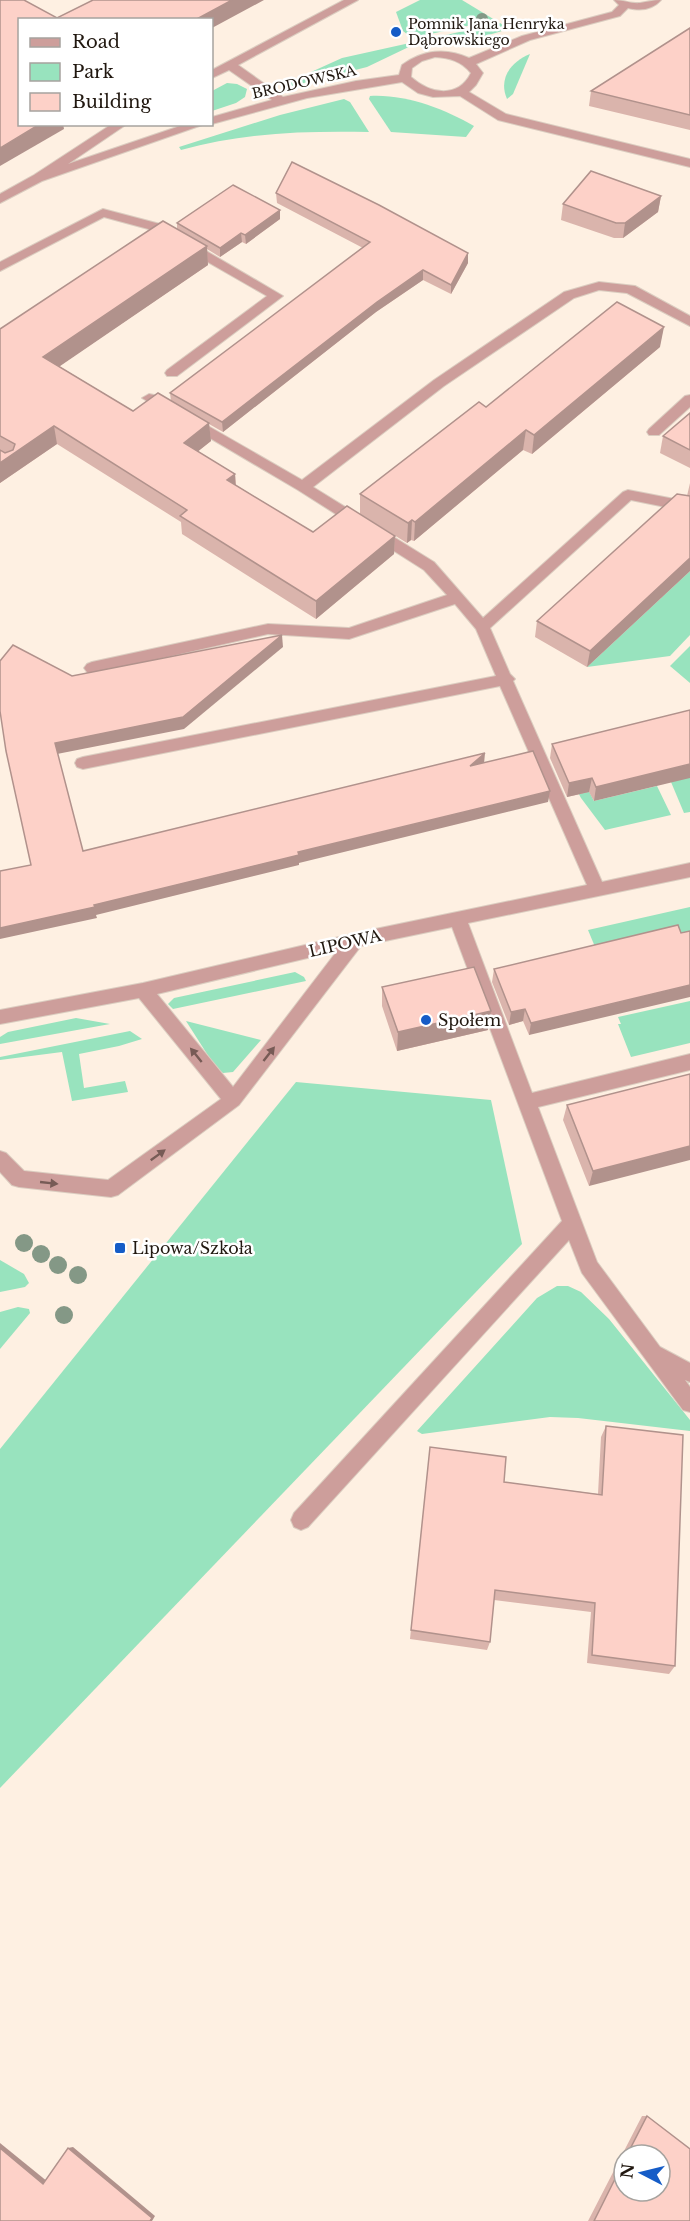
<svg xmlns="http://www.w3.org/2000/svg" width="690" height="2221" viewBox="0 0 690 2221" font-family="'Libre Baskerville',serif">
<rect width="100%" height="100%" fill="#fef0e2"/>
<g fill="#98e3be">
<polygon points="420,0 462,0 495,20 412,38 403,31 396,12"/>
<polygon points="500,23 509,29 468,41 415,44 367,67 292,86 289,82 342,58"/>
<path d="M530 54 513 94 507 99C498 78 511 62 530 54Z"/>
<polygon points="227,83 237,84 247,89 245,97 236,103 212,111 212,91"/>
<path d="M370 96C406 94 444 109 474 126L466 137 391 132 369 99Z"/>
<path d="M344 99 350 102 369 132C308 131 244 132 181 150L179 147 280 115Z"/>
<polygon points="690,571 690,635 670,656 587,667"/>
<polygon points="690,646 690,683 670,666"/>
<polygon points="556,751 570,753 594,801 657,786 671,815 605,830 581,798"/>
<polygon points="690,777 690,812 684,813 671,782"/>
<polygon points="690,907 690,965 598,954 588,930"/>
<polygon points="295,972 304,977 306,981 173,1009 168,1004 174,998"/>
<polygon points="690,1001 690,1043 631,1057 618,1024 621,1024 618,1017"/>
<polygon points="76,1018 110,1024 0,1044 0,1037 8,1032"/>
<polygon points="186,1021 261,1040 233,1072 223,1073 216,1068"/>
<polygon points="130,1031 142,1039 119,1046 79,1054 84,1088 125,1081 128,1092 72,1101 62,1052 0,1060 0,1057"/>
<polygon points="296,1082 491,1100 522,1244 0,1788 0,1449"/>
<polygon points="0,1260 24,1274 29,1283 25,1287 0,1292"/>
<polygon points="557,1286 568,1286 581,1292 609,1319 690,1420 690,1431 578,1418 550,1417 422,1434 417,1431 537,1298"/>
<polygon points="18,1307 29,1309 30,1313 0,1349 0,1312"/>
</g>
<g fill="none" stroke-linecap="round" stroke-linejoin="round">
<g stroke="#dbcdc0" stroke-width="2">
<g id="minor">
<path d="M344 0H358L238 65 283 97 356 81 399 75 402 65C422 50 446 47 469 58L522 36 612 12 619 5 614 0C623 0 632 4 640 3 647 2 653 0 661 0 652 10 640 11 628 8L620 16 530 40 476 64 483 73 476 85 469 92 506 114 690 159V167L498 120 460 96 433 97 418 93 402 82 307 98 212 124V117L272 100 229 70 212 78V70ZM435 57C450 58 461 61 471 73 458 99 430 94 411 77L412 68 422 61Z"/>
<polygon points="112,124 127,124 68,164 186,124 205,124 42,181 0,203 0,194 34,175"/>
<polygon points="103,209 160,224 283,296 177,376 167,376 165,373 167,370 267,296 152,230 104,217 0,271 0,262"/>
<path d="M599 282 635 286 690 316V326L627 293 599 290 574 298 444 386 313 487 434 562 483 618 623 492 628 490 690 502V512L631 500 490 628 510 674 515 679 513 681 602 882 690 863V877L468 923 532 1093 690 1054V1070L538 1107 597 1262 660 1347 690 1363V1382L685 1380 690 1387V1412L683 1410 582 1273 569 1240 308 1527 301 1530 294 1527 291 1520 294 1513 562 1221 452 927 361 946 239 1105 118 1195 111 1197 19 1187 12 1185 0 1172V1151L6 1153 24 1171 108 1180 221 1099 139 998 0 1024V1010L143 983 356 933 587 885 500 686 83 769 77 767 75 763 77 759 83 757 496 676 476 629 455 604 349 639 268 634 92 674 87 672 84 668 87 664 92 662 268 624 349 628 447 595 424 570 298 490 142 398 149 394 154 395 302 480 434 380 564 292ZM337 951 233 1087 157 994Z"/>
<polygon points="690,395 690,407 659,435 649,435 647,432 649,429 685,396"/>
</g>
</g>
<use href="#minor" fill="#cd9e9b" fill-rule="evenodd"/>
</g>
<g fill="#849886">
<circle cx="482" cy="19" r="6"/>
<circle cx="24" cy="1243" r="9"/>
<circle cx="41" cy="1254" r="9"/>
<circle cx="58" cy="1265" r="9"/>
<circle cx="78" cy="1275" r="9"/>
<circle cx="64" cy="1315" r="9"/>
</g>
<g fill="#dab4ac" fill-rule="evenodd">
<polygon points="690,28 690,130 589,106 591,91"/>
<polygon points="276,193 468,263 451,294 423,280 376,312 223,432 209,424 211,441 198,451 235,474 236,485 313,532 395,536 394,554 316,619 182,534 181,522 57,444 0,483 0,329 177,230 177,223 280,219 246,244 242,242 220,257 207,249 208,265 59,366 133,411 171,401 170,393 363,248 277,203"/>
<polygon points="661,196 658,212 623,238 614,238 561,220 563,204"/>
<polygon points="660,347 532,454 523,450 414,541 411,540 407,543 360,514 360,494 486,407"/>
<polygon points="690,413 690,468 660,453 663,436"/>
<polygon points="690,483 690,571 587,667 535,637 537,621 687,496"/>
<polygon points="690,710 594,801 589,792 567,797 550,758 552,744"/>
<polygon points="681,933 529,1035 523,1021 509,1025 492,982 494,969"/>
<polygon points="382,987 488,1030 397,1051 382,1006"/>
<polygon points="690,1074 589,1186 563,1120 567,1105"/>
<polygon points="606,1426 675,1666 669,1674 587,1663 591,1612 494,1600 490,1642 487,1650 410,1639 430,1447 504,1482 598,1494 601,1437"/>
<path d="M642 2116H647L690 2221H588ZM624 2155H660L624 2191Z"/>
</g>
<g fill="#b1928c">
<polygon points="232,0 264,0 212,28 212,20 195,20"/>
<polygon points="40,124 63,124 64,129 0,166 0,148"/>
<polygon points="661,196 658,212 623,238 625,223"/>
<polygon points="280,210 280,219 246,244 245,235"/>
<polygon points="241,233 242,242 220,257 220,248"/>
<polygon points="207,246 208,265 47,375 43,357"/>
<polygon points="468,253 468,263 451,294 451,285"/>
<polygon points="423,270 423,280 376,312 223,432 222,422 377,302"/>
<polygon points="664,327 660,347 532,454 534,435"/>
<polygon points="209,423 211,441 186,461 184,443"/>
<polygon points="54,426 57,444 0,483 0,463"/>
<polygon points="526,430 523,450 414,541 415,522"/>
<polygon points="235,474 236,492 227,480"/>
<polygon points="412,520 411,540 407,543 408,523"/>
<polygon points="395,536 394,554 316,619 316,601"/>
<polygon points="690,558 690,571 587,667 590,651"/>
<polygon points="282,635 283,647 184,729 57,754 55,743"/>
<polygon points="485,753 484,764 470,766"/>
<polygon points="690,764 690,778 594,801 596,787"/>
<polygon points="592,778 589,792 567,797 569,783"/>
<polygon points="550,791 548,802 299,863 299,865 96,915 97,918 0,939 0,928 298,852"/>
<polygon points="690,985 690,997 529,1035 531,1023"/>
<polygon points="525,1009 523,1021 509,1025 511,1012"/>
<polygon points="491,1011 488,1030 397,1051 398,1032"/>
<polygon points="690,1146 690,1160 589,1186 593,1171"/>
<polygon points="0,2143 48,2182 43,2184 0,2148"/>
<polygon points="73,2147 155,2216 152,2221 150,2221 68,2148"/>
</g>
<g fill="#fdd1c8" stroke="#b1928c" stroke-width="1.5">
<polygon points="0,0 24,0 57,18 93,0 232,0 195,20 20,20 20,124 40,124 0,148"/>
<polygon points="690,28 690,115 591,91"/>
<polygon points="292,162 379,205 468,253 451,285 423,270 377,302 222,422 170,393 370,242 276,193"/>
<polygon points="591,171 661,196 625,223 616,223 563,204"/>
<polygon points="233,185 280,210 245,235 241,233 220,248 177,223"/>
<polygon points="163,221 207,246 43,357 133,411 158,393 209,423 184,443 235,474 227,480 313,532 347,506 395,536 316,601 180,516 187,510 54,426 0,463 0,450 5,453 13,450 15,444 0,436 0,329"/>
<polygon points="617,302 664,327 534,435 526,430 415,522 412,520 408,523 360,494 479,402 486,407"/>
<polygon points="690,413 690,450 663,436"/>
<polygon points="677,494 690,496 690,558 590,651 537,621"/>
<polygon points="282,635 183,717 55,743 83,851 485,753 470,766 533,751 550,791 298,852 299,855 94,905 95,907 0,928 0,871 31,865 6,751 0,711 0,661 13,645 72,676"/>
<polygon points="690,710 690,764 596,787 592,778 569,783 552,744"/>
<polygon points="678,925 681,933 690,931 690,985 531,1023 525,1009 511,1012 494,969"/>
<polygon points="474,967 491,1011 398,1032 382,987"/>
<polygon points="690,1074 690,1146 593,1171 567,1105"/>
<polygon points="606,1426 683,1435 675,1666 592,1655 595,1603 495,1590 490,1642 411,1630 430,1447 506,1457 504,1482 602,1495"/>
<polygon points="647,2116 690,2149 690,2221 594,2221 624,2161 624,2191 660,2191 660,2155 627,2155"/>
<polygon points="0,2148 43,2184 68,2148 152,2218 150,2221 0,2221"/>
</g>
<defs><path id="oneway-solid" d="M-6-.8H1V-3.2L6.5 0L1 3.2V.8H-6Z" transform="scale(1.5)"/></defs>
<g fill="#775b56">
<use href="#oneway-solid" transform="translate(269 1054) rotate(-52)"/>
<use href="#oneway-solid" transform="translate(196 1055) rotate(-129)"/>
<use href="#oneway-solid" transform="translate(158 1155) rotate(-36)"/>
<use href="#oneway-solid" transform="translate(49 1183) rotate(6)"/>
</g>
<g fill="#155cc7" stroke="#fff" stroke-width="2">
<circle cx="396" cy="32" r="6"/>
<circle cx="426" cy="1020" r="6"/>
<rect x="114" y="1242" width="12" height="12" rx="3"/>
</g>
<g text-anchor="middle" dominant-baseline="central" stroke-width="5" stroke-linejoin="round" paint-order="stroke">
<g font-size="14" fill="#211810" stroke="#fff" text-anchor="start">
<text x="408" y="24">Pomnik Jana Henryka<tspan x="408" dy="16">Dąbrowskiego</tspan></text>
</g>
<g font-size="14" fill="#211810" stroke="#fff">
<text transform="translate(304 82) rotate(-13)">BRODOWSKA</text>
</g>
<g font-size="16" fill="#211810" stroke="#fff">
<text transform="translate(345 943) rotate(-13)">LIPOWA</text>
</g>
<g font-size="16" fill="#211810" stroke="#fff" text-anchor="start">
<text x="438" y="1020">Społem</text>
<text x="132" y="1248">Lipowa/Szkoła</text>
</g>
</g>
<rect x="18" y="18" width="195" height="108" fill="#ffffff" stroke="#a6a39f" stroke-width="1.5"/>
<rect x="30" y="38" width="30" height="9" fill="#cd9e9b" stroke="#a6a39f" stroke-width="1.5"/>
<text x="72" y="48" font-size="18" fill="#211810">Road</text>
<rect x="30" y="63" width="30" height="18" fill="#98e3be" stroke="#a6a39f" stroke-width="1.5"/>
<text x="72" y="78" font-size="18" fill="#211810">Park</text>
<rect x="30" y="93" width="30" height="18" fill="#fdd1c8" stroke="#a6a39f" stroke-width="1.5"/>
<text x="72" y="108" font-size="18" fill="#211810">Building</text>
<g transform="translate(642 2173) rotate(277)"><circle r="28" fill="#ffffff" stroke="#a6a39f" stroke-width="1.5"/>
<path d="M0-4.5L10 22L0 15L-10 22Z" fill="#155cc7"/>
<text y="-9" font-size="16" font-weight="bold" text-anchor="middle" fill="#211810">N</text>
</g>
</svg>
